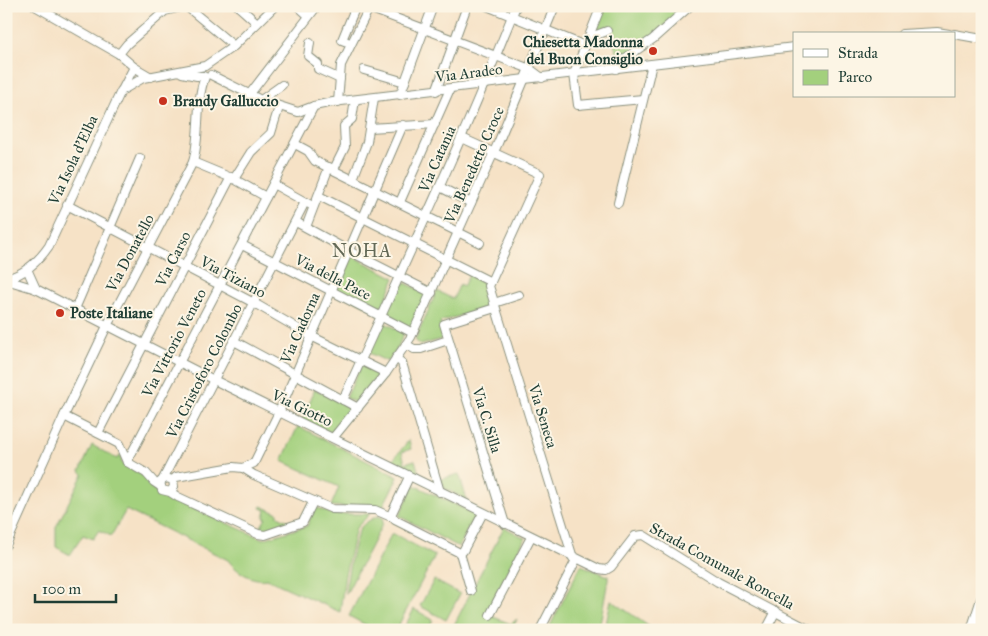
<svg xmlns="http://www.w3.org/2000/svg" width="988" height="636" viewBox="0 0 988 636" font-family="'IM FELL Great Primer',serif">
<rect width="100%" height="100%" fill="#fcf5e5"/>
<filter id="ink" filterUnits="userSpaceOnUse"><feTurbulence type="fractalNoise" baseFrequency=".02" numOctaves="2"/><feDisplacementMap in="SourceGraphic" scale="10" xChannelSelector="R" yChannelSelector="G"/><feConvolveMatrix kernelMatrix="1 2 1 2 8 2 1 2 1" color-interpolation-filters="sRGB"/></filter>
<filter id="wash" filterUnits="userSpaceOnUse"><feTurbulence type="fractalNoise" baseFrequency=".0096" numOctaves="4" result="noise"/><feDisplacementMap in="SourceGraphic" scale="20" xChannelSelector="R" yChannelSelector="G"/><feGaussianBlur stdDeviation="1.12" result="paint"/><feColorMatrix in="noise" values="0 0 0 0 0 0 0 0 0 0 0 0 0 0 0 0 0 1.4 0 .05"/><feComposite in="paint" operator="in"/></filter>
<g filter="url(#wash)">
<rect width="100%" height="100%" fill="#f6e2c6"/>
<g fill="#a3d07d" stroke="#618658">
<polygon points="604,6 687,6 652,37 621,58 620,54 618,55 607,28 595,32"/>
<polygon points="350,255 395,278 380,313 335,290"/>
<polygon points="470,274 483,282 491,306 440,322 445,338 421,345 415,340 437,291 453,299 460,284 463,286"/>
<polygon points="399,280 428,294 412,330 384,315"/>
<polygon points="385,323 404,333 397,349 388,362 369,353 376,336"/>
<polygon points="362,364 381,374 358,404 346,398"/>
<polygon points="315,389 354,409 332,433 302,420"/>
<polygon points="298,426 398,477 381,510 331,506 339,487 282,461"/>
<polygon points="409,440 411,449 402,452 405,463 415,460 419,474 392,461"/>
<path d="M92 445 117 459 120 455 122 463 145 477 158 493 263 539 307 526 315 507 332 514H370L356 528 345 575 340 612 267 579C252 582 236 571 228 560L126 510 111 536 99 530 93 539 83 535 70 555 56 547V527L83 474 80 471Z"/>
<polygon points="459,474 467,500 444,488 441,479"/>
<polygon points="414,485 475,514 459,547 399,516"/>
<polygon points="261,506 278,513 278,516 292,523 264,532 259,530 266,518 264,517 266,510 260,508"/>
<path d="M378 516 383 518 382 525 346 594C345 583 355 535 361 527 365 522 372 519 378 516Z"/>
<polygon points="504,527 525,538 486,614 511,624 517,619 512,630 458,630 453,627"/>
<polygon points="392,533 435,556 396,630 375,630 349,616"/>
<polygon points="581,565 608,576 608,580 599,630 548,630"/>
<polygon points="434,580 460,594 446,620 420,606"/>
<polygon points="611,600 654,630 615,630 606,624"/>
<polygon points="414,609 433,620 428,630 403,630"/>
</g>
</g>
<g filter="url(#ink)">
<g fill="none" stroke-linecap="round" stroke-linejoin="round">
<g stroke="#8a907d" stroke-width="10">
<g id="minor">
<polyline points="35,6 119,54 134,67 151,77"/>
<polyline points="186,6 234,46"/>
<polyline points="238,6 257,23"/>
<polyline points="298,6 309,16"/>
<polyline points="487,6 585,46"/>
<polyline points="601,6 574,74 578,105 643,99"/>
<polyline points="369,8 530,69 542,78"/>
<polyline points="902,34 937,32 949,34"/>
<polyline points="954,34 982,39"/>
<polyline points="588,38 607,31"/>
<polyline points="310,43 308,56 318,64 318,69 340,79"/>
<polyline points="350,43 342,40 356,6"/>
<polyline points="119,54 127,44 165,11 185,6"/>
<polyline points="616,69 621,61 653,39 690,6"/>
<polyline points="364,70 405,82"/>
<polyline points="182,73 197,76 203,76"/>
<polyline points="211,75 261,100 298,112 314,106 333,102 794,47"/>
<polyline points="122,90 134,67"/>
<polyline points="436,91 467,6"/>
<polyline points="249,95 317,6"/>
<polyline points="400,95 433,6"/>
<polyline points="261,100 282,85"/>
<polyline points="338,102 341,65 370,6"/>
<polyline points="370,128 435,124"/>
<polyline points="462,138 540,174 489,286 573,558"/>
<polyline points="295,144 308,151 315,161 480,243"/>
<polyline points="193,162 234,179 266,197"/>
<polyline points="334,169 345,147 344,126 352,119 355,100"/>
<polyline points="234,179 251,152 271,133 279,107"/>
<polyline points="353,179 367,142 374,98"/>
<polyline points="273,184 309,204"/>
<polyline points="440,187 471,203"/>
<polyline points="319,196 491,282"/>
<polyline points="400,202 450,89"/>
<polyline points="618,203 652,64"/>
<polyline points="67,205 254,303 311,336 386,373"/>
<polyline points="296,222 349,251 432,293"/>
<polyline points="306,227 329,167"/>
<polyline points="242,245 413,333"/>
<polyline points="27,269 36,289"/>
<path d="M6 279C25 274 38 262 49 246L121 91 143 78 205 66 234 46 275 6"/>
<polyline points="6,280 36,289 214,380 599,569 606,570 611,567 635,536 643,535 718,582 810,630"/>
<polyline points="494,303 519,295"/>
<polyline points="495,308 444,324 505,524"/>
<polyline points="75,309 140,158"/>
<polyline points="234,341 358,408"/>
<polyline points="407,345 414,349 421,349 448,340"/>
<polyline points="396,358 402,363 440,492"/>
<path d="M343 400C402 269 463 140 516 6"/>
<polyline points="64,416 119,444 127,462 146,473 154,482 160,486"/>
<polyline points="98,433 231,177"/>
<polyline points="333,438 386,373 411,337 498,143 555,6"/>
<polyline points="127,462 314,106"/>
<polyline points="243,468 254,475 332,509 375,510 389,516 391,515"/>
<polyline points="163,479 305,202"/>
<polyline points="173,480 176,477 233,467 243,468 254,463 279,412 403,125"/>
<polyline points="170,492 174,487 173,480 166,478 160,482 162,490 170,492 178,497 258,534 265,535 303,522 313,502"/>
<polyline points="391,515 395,520 460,553 463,551 483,513"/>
<polyline points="391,515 409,477"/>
<path d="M6 545 64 416 107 326 193 162C201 135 195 101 205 77"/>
<polyline points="460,553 471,591"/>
<polyline points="490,615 531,537"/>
<polyline points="540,630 576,560"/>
<polyline points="766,630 776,611"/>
</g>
</g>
<g stroke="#8a907d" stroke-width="12">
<polyline id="major" points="972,630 982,599"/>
</g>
<use href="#minor" stroke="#fff" stroke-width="8"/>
<use href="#major" stroke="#fff" stroke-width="10"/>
</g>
</g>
<g fill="#c8321e" stroke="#fcf5e5" stroke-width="2">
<circle cx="653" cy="51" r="5"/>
<circle cx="163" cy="101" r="5"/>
<circle cx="60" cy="313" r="5"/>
</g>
<g text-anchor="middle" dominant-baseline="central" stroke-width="4" stroke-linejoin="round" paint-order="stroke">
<g font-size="15" font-weight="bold" fill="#1f3d34" stroke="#fcf5e5" text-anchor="start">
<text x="643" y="42" text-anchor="end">Chiesetta Madonna<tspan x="643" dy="17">del Buon Consiglio</tspan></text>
<text x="173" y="101">Brandy Galluccio</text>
<text x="70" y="313">Poste Italiane</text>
</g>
<g font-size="15" fill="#1f3d34" stroke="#fcf5e5">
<text transform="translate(469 73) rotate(-7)">Via Aradeo</text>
<text transform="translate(437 159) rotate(-66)">Via Catania</text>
<text transform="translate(73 160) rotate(-65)">Via Isola d'Elba</text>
<text transform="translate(474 165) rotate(-66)">Via Benedetto Croce</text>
<text transform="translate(130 253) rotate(-62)">Via Donatello</text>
<text transform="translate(173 259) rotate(-63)">Via Carso</text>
<text transform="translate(233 277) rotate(28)">Via Tiziano</text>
<text transform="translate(333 277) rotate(27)">Via della Pace</text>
<text transform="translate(300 328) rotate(-66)">Via Cadorna</text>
<text transform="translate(174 343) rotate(-62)">Via Vittorio Veneto</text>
<text transform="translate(204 371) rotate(-63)">Via Cristoforo Colombo</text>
<text transform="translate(302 408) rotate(26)">Via Giotto</text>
<text transform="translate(543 416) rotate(73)">Via Seneca</text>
<text transform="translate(487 420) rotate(73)">Via C. Silla</text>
<text transform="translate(722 566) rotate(29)">Strada Comunale Roncella</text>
</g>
<g font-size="18" letter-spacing="1" fill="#636957" stroke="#fcf5e5">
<text x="362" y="251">NOHA</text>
</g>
</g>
<rect width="988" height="636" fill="none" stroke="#fcf5e5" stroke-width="25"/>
<rect x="793" y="32" width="162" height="65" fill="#fcf5e5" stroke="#a4ab9e"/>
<rect x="803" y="49" width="25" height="8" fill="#ffffff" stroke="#a4ab9e"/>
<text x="838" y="58" font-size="15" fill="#1f3d34">Strada</text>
<rect x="803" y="70" width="25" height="15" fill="#a3d07d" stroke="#a4ab9e"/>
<text x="838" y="82" font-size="15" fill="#1f3d34">Parco</text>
<path d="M35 594v8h81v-8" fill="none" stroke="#1f3d34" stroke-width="2.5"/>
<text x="42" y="594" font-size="15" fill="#1f3d34" stroke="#fcf5e5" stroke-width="4" paint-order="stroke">100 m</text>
</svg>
